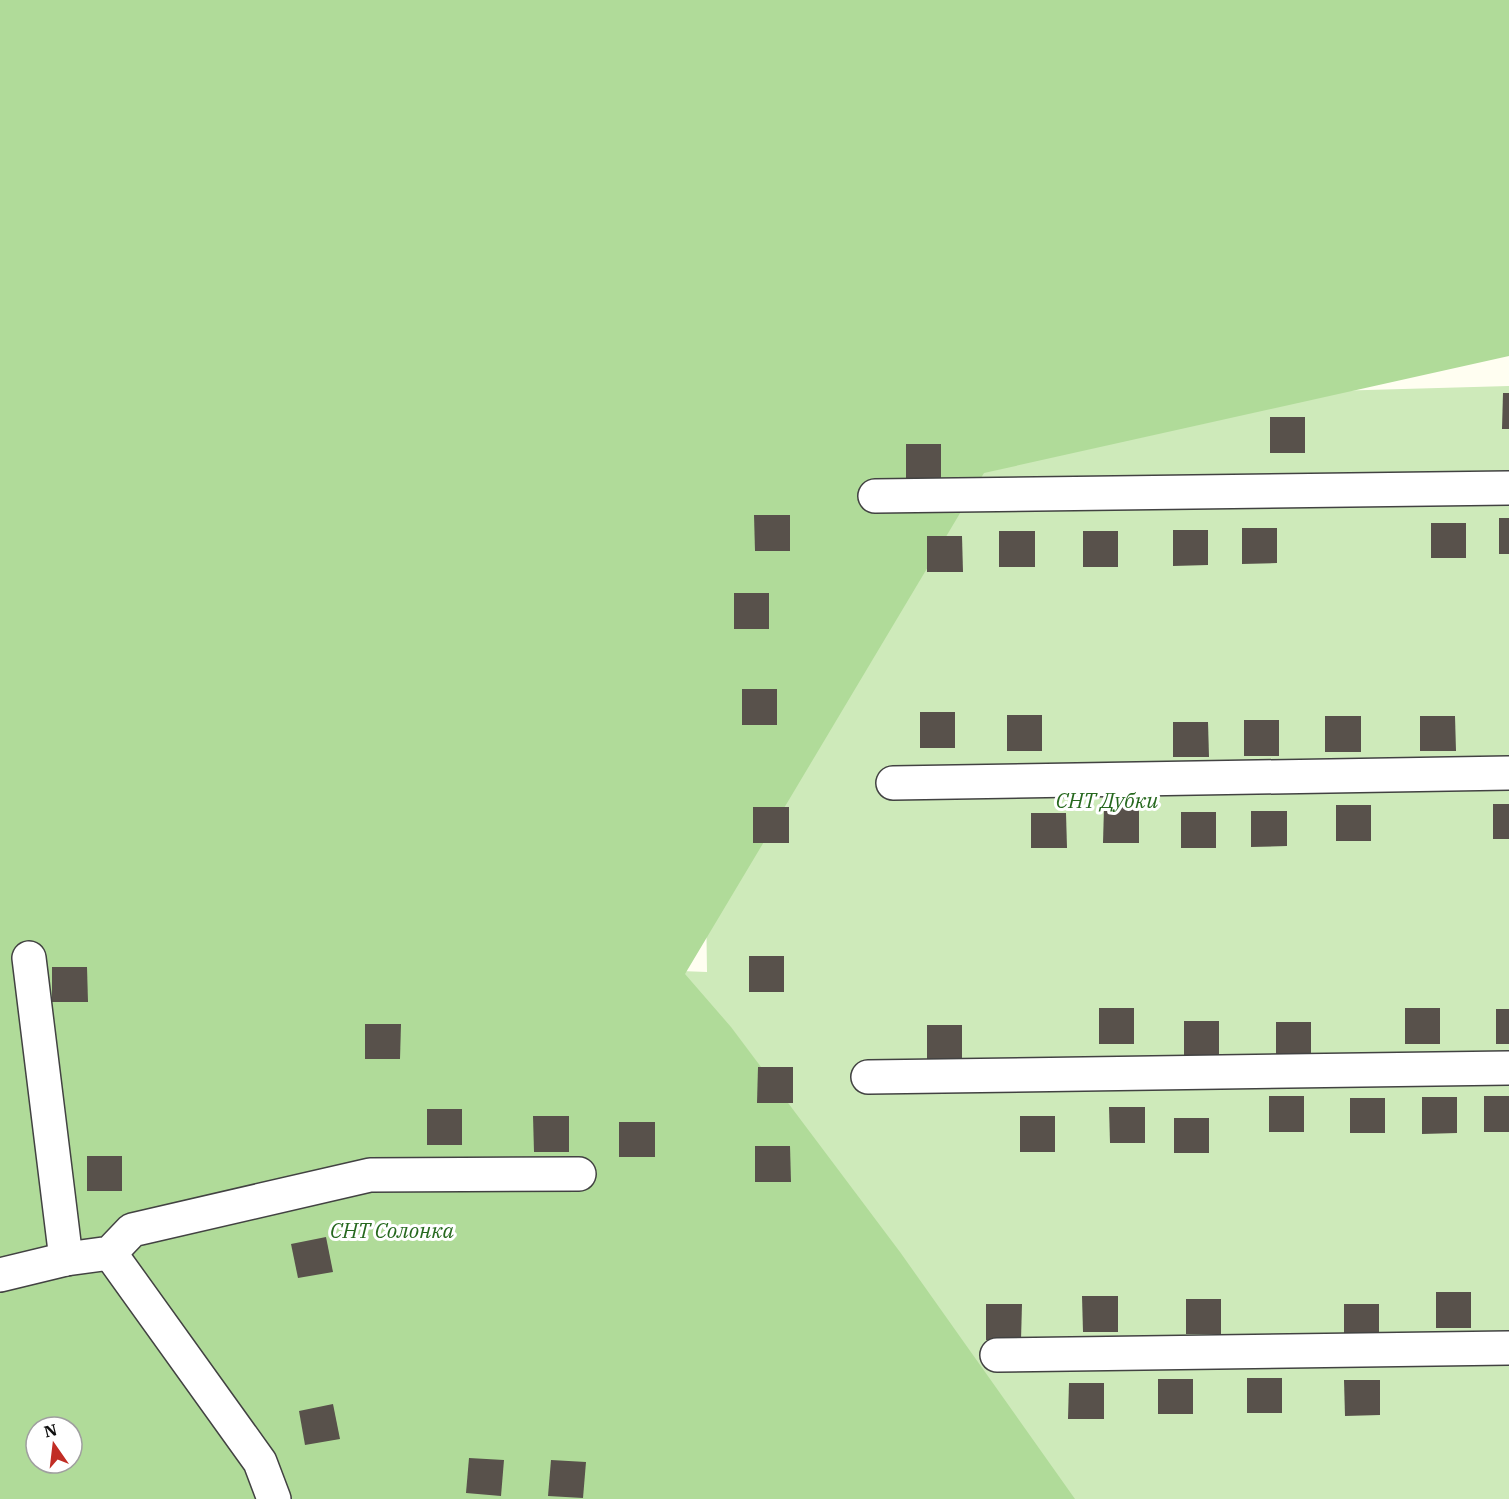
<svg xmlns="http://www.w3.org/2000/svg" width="1509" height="1499" viewBox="0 0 1509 1499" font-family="'IBM Plex Serif',serif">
<rect width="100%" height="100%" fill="#fffef1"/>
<polygon fill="#ceeaba" points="1509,386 1509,1499 241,1499 0,908 45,947 707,972 699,409"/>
<path fill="#b0db99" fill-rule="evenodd" d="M0 0H1509V356L984 473 685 974 731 1027 900 1252 1075 1499H0ZM36 1427H72V1463H36Z"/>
<g fill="#58514b">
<polygon points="1503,393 1509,393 1509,429 1502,429"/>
<rect x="1270" y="417" width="35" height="36"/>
<rect x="906" y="444" width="35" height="36"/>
<polygon points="754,515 790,515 790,551 755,551"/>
<rect x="1499" y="518" width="10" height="36"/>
<rect x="1431" y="523" width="35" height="35"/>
<polygon points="1242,528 1277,528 1277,563 1242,564"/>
<polygon points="1173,530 1208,530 1208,565 1173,566"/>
<rect x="999" y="531" width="36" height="36"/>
<rect x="1083" y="531" width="35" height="36"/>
<polygon points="927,536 962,536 963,572 927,572"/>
<rect x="734" y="593" width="35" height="36"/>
<rect x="742" y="689" width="35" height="36"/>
<rect x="920" y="712" width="35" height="36"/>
<rect x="1007" y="715" width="35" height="36"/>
<rect x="1325" y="716" width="36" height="36"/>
<polygon points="1420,716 1455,716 1456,751 1420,751"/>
<rect x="1244" y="720" width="35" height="36"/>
<polygon points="1173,722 1208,722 1209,757 1173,757"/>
<rect x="1493" y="804" width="16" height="35"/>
<rect x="1336" y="805" width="35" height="36"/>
<rect x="753" y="807" width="36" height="36"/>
<polygon points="1104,807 1139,807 1139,843 1103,843"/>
<polygon points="1251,811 1287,811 1287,846 1251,847"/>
<rect x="1181" y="812" width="35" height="36"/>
<polygon points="1031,813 1066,813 1067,848 1031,848"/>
<rect x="749" y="956" width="35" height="36"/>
<polygon points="52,967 87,967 88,1002 52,1002"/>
<rect x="1099" y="1008" width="35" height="36"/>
<rect x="1405" y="1008" width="35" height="36"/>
<rect x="1496" y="1009" width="13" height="35"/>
<rect x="1184" y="1021" width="35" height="35"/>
<rect x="1276" y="1022" width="35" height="35"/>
<polygon points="365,1024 401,1024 400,1059 365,1059"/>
<rect x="927" y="1025" width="35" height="36"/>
<polygon points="758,1067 793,1067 793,1103 757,1103"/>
<rect x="1269" y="1096" width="35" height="36"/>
<rect x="1484" y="1096" width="25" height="36"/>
<polygon points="1422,1097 1457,1097 1457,1133 1422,1134"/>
<rect x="1350" y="1098" width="35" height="35"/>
<polygon points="1109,1107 1145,1107 1145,1143 1110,1143"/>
<rect x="427" y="1109" width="35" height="36"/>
<polygon points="533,1116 569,1116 569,1152 534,1152"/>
<rect x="1020" y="1116" width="35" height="36"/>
<rect x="1174" y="1118" width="35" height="35"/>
<rect x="619" y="1122" width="36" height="35"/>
<polygon points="755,1146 790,1146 791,1182 755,1182"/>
<rect x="87" y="1156" width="35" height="35"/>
<polygon points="326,1237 333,1272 298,1278 291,1244"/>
<rect x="1436" y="1292" width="35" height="36"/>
<polygon points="1082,1296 1118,1296 1118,1332 1083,1332"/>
<rect x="1186" y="1299" width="35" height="35"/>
<polygon points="986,1304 1022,1304 1021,1340 986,1340"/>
<rect x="1344" y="1304" width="35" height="36"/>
<rect x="1247" y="1378" width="35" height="35"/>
<rect x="1158" y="1379" width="35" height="35"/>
<polygon points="1344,1380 1380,1380 1380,1415 1345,1416"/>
<polygon points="1069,1383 1104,1383 1104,1419 1068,1419"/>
<polygon points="333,1404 340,1439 305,1445 299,1411"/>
<polygon points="469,1458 504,1460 501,1496 466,1493"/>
<polygon points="551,1460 586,1462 583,1498 548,1496"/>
</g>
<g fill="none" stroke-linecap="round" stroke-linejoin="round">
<g stroke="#424242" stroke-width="36">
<g id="minor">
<polyline points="875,496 1509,488"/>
<polyline points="893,783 1509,773"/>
<polyline points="29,958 66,1259"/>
<polyline points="868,1077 1509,1068"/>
<polyline points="110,1253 260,1462 274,1499"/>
<polyline points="0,1275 66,1259 110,1253 132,1230 370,1175 579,1174"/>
<polyline points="997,1355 1509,1348"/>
</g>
</g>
<use href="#minor" stroke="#fff" stroke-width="33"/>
</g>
<g text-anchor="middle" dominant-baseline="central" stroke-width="6" stroke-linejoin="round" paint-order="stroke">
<g font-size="21" font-style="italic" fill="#26681e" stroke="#fff">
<text x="1107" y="800">СНТ Дубки</text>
<text x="392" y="1230">СНТ Солонка</text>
</g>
</g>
<g transform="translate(54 1445) rotate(346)"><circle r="28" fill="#ffffff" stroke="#9f9f9f" stroke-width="1.5"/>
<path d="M0-4.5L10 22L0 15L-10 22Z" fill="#c12d25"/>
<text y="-9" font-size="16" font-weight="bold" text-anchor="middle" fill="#0f0f0f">N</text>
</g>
</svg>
